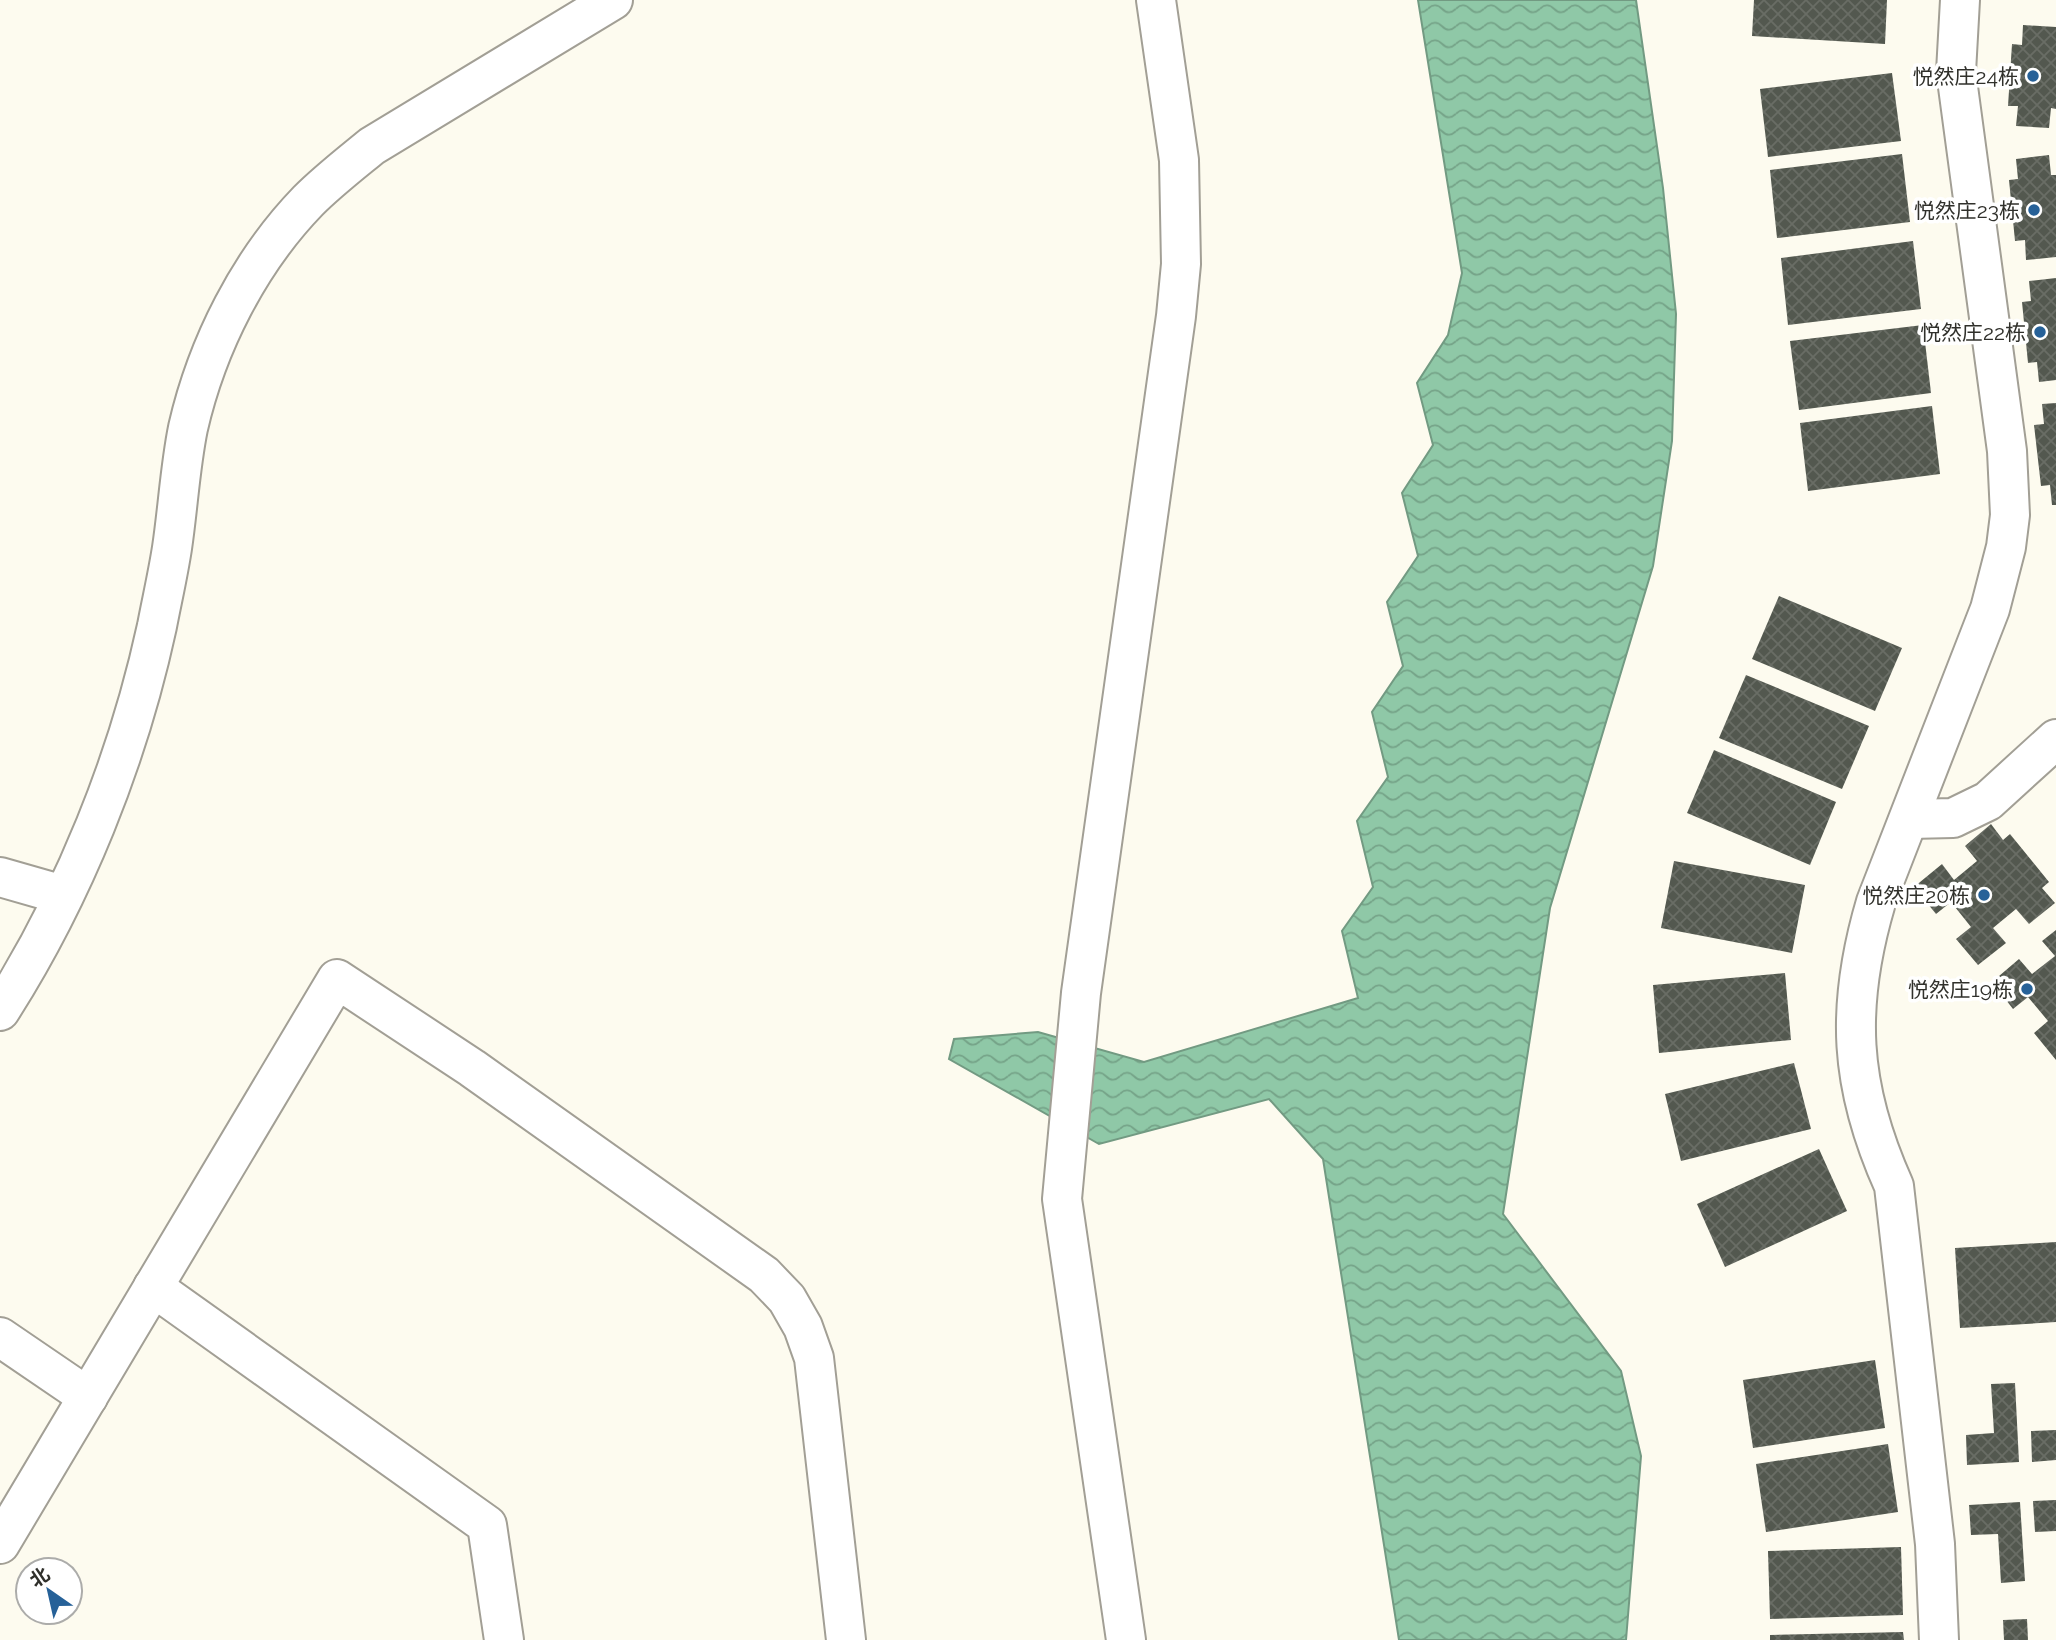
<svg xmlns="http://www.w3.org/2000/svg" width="2056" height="1640" viewBox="0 0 2056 1640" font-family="Raleway,'Noto Sans SC',sans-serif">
<defs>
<pattern id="water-waves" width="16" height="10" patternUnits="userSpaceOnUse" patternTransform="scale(1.75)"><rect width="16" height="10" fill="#8fc8a7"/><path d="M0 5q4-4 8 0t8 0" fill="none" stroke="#75a388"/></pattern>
<pattern id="building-cross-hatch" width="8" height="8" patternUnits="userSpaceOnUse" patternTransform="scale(1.75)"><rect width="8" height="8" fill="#53584f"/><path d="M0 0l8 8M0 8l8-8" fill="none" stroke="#696d65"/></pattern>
</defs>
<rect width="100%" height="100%" fill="#fdfbef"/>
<polygon fill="url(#water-waves)" stroke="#729a82" stroke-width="2" points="1418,0 1636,0 1663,188 1676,314 1672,441 1653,566 1550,908 1503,1214 1621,1371 1641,1456 1626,1640 1399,1640 1323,1159 1269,1099 1099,1144 949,1059 954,1039 1038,1032 1144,1062 1358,998 1342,931 1373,887 1357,821 1388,777 1372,712 1403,666 1387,602 1418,556 1402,493 1433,445 1417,383 1448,335 1462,273"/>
<g fill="url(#building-cross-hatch)">
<polygon points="1754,0 1887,0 1885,44 1752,36"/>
<polygon points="2023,25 2056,27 2056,109 2051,108 2049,128 2016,126 2018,106 2008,106 2012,44 2022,45"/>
<polygon points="1892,73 1901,141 1768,157 1760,89"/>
<polygon points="1902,154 1910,222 1777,238 1770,170"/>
<polygon points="2049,155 2051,175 2056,175 2056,257 2026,260 2025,240 2015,241 2009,180 2018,179 2016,159"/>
<polygon points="1913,241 1921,309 1788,325 1781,258"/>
<polygon points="2056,278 2056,380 2039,382 2037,362 2028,363 2022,302 2031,301 2029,281"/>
<polygon points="1923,325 1931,393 1799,410 1790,341"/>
<polygon points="2056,403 2056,505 2052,505 2050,485 2041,486 2034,425 2044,424 2042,404"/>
<polygon points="1932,406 1940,474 1808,491 1800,423"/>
<polygon points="1779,596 1902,648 1875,711 1752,659"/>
<polygon points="1746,675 1869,726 1842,789 1719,738"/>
<polygon points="1714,750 1836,802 1810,865 1687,813"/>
<polygon points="1991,824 2003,840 2010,834 2049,882 2042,888 2055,903 2029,924 2016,909 1993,928 2006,943 1978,965 1956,939 1971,927 1951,902 1936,914 1914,887 1942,864 1954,880 1977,861 1965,846"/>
<polygon points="1674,861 1805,885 1792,953 1661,928"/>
<polygon points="2056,930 2056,1060 2034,1033 2048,1021 2028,997 2013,1009 1992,982 2019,959 2032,974 2055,956 2042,941"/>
<polygon points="1785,973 1791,1040 1659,1053 1653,985"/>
<polygon points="1794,1063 1811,1129 1681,1161 1665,1094"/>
<polygon points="1819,1149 1847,1211 1725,1267 1697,1204"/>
<polygon points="2056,1242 2056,1322 1960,1328 1955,1248"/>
<polygon points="1875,1360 1885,1428 1753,1448 1743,1380"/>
<polygon points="2015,1383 2019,1462 1967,1465 1966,1435 1994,1433 1991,1384"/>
<polygon points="2056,1430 2056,1460 2032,1462 2031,1431"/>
<polygon points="1888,1444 1898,1512 1766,1532 1756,1464"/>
<polygon points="2056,1500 2056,1531 2035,1532 2033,1501"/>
<polygon points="2020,1502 2025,1581 2001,1583 1998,1534 1971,1535 1969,1505"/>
<polygon points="1901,1547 1903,1615 1770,1619 1768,1551"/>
<polygon points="2027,1619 2028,1640 2004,1640 2003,1620"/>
<polygon points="1903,1632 1904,1640 1770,1640 1770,1635"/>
</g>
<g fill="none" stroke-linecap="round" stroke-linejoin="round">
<g stroke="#a29f95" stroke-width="42">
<g id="minor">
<polyline points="1910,819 1953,818 1988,801 2056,739"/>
<polyline points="0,877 63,895"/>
<path d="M0 1011C74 895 128 760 157 626 162 600 168 574 172 548 178 508 180 467 188 428 207 345 249 262 308 201 328 181 350 164 372 146L613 0"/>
<polyline points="153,1287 487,1525 504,1640"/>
<polyline points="0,1337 88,1397"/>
<polyline points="0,1544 337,979 472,1068 764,1275 787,1299 803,1327 814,1358 846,1640"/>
<polyline points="1126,1640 1062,1199 1081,993 1176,316 1181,264 1179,160 1156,0"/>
<path d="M1939 1640 1935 1544 1894 1186C1849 1086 1845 1007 1876 902L1990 609 2006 547 2010 515 2007 451 1956 72 1960 0"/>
</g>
</g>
<use href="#minor" stroke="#fff" stroke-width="38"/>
</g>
<g fill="#266198" stroke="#fff" stroke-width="2.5">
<circle cx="2033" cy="76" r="7"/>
<circle cx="2034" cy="210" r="7"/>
<circle cx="2040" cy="332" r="7"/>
<circle cx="1984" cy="895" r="7"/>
<circle cx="2027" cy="989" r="7"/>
</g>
<g text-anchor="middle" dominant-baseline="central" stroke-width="7" stroke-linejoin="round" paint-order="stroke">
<g font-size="21" fill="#30302b" stroke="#fff" text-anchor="end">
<text x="2019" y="76">悦然庄24栋</text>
<text x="2020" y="210">悦然庄23栋</text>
<text x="2026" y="332">悦然庄22栋</text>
<text x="1970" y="895">悦然庄20栋</text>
<text x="2013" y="989">悦然庄19栋</text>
</g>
</g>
<g transform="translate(49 1591) rotate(326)"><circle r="33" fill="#ffffff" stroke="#acacaa" stroke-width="2"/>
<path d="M0-5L12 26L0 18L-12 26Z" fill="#266198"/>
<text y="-10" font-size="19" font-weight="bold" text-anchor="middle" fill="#30302b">北</text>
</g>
</svg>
